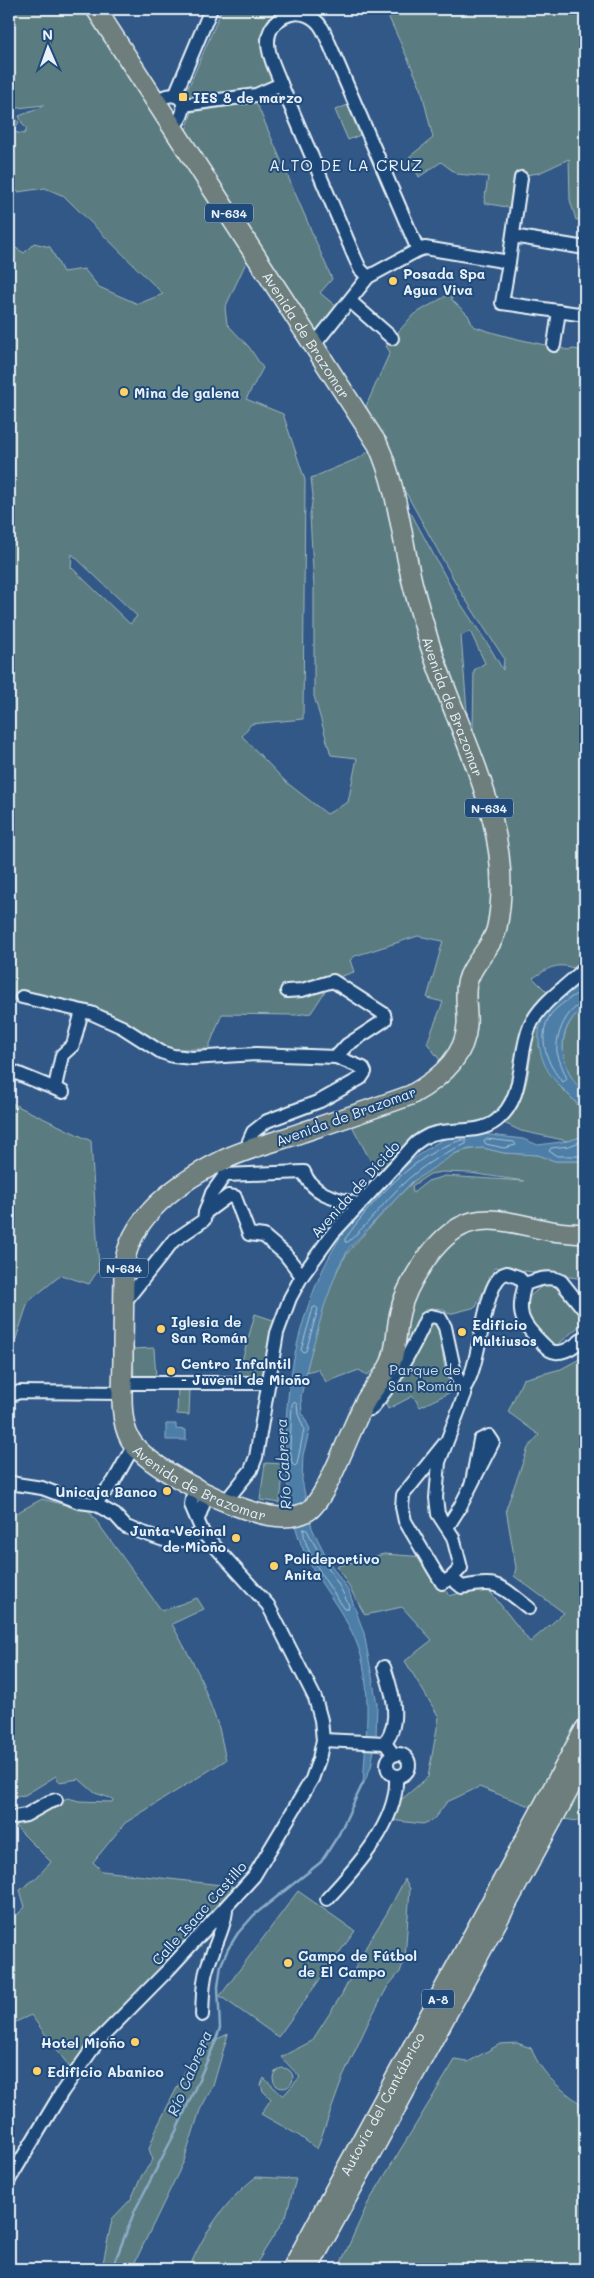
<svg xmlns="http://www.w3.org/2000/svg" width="594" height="2278" viewBox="0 0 594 2278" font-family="Mali,sans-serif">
<rect width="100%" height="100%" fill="#325887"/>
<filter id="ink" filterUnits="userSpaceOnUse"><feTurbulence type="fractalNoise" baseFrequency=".02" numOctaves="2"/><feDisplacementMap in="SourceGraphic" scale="10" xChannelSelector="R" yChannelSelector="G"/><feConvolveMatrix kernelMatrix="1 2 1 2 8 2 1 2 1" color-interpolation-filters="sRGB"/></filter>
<g filter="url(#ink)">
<g fill="#5a7b80" stroke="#a1b6bc" fill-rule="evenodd">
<path d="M9 9H88L249 256 225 308 227 324 249 347 263 368 246 399 283 414 305 480 303 719 251 724 242 736 286 782 327 814 348 802 357 758 331 755 314 696V588L310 515 313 496 311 478 359 458 371 450 384 485 401 581 493 842 495 921 463 1023 445 1067 427 1043 443 1002 427 998 443 941 418 936 355 956 350 960 354 972 333 979 311 1013 295 1015 222 1014 208 1049H150L146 1038 124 1020 90 1005 29 994 13 1000 9 1009V244L24 253 34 243 50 247 63 272 84 269 99 287 138 304 163 294 64 196 45 188 18 192 9 182V117L14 116 19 122 13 132 24 134 27 129 23 125 19 116 38 109 44 105 9 109ZM72 554 137 616 130 624 71 567Z"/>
<path d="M222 9H277L278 13C253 37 264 52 274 81L255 90 189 99 186 93Z"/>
<polygon points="385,9 585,9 585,218 576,220 570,200 569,159 539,173 517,176 512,208 484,203 488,177 457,174 441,162 419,177 409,157 433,138 421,88"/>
<polygon points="256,102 332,279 320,293 337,307 316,333 186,130 192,112"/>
<polygon points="348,105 360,135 348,140 335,110"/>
<path d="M451 293 452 300 468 315 473 326C503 337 536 343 569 350L574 349 585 351V959L573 968C556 962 547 969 533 978L550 995 526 1022 508 1102 492 1117 467 1124 434 1128 418 1134 379 1177 350 1122 445 1081 474 994 477 976 503 924 473 729 474 670 485 663 470 631 461 636 468 723 436 641 403 506 411 513 457 598 489 646 503 670 504 658 462 594 406 493 400 488 384 441 366 406 390 352 386 346 413 315Z"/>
<path d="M585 1007V1095C559 1071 553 1028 585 1007Z"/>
<path d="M534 1028 541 1029 539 1046 562 1089 571 1097 584 1113 585 1133 581 1137 568 1141 521 1131 502 1122C531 1102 529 1059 534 1028Z"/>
<polygon points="9,1102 91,1141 99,1269 89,1284 61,1275 28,1302 15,1342 9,1343"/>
<path d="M483 1148 504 1153 538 1155 555 1161H585V1229L458 1220 389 1339 381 1365 367 1375 359 1370 326 1382 318 1369 306 1372C315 1337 323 1300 339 1267 348 1249 361 1238 374 1223 403 1192 436 1149 483 1148ZM442 1172 470 1173 524 1181 445 1176 428 1181 413 1193 412 1186 430 1174Z"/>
<polygon points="478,1226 585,1240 585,1279 495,1267 476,1307 449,1314 443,1309 430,1308 421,1317 409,1343 401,1341 415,1288 449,1242"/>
<polygon points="549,1280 585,1321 553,1349 525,1317 529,1297"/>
<polygon points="255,1314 276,1321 264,1377 239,1377 238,1375"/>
<polygon points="434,1322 438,1325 446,1376 455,1390 420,1407 413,1396 388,1409 385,1401 431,1323"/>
<polygon points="154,1348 156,1377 134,1377 133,1349"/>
<polygon points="585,1356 585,1712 532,1807 479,1787 447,1802 433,1820 423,1824 390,1820 395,1805 428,1777 439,1717 405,1661 432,1640 402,1607 365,1615 337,1566 384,1554 425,1557 450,1596 485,1585 530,1642 564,1613 514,1576 516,1568 506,1509 528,1448 539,1435 508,1412 523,1379 561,1369"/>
<polygon points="178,1389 190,1389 189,1415 177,1414"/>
<polygon points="265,1463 284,1464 280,1503 260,1500"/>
<polygon points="42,1499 89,1511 162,1611 197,1598 204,1609 172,1624 199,1674 219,1728 226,1760 125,1823 93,1862 102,1871 238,1887 71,2069 31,2015 9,2025 9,1923 25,1907 20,1890 36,1878 51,1862 9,1820 68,1798 79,1801 112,1802 113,1799 95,1793 79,1779 59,1782 56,1776 25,1795 9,1797 9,1517"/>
<polygon points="585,1779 585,1822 563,1819"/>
<polygon points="405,1879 410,1889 405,1958 400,1972 388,1986 369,2021 343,2077 317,2149 298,2135 261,2114 271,2099 263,2091 261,2085 264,2078 283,2096 300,2077 281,2057 312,2041 342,1994 367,1945 387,1913"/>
<polygon points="298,1891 355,1931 278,2037 220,1996"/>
<polygon points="228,2034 213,2086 200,2110 184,2161 135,2262 131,2269 97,2269 102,2268 112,2219 131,2199 142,2175 153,2160 149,2149 157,2127 193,2056 213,2041"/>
<path d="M517 2043 531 2048C543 2077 561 2089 585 2107V2269H338L368 2203 455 2060 468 2062 500 2044Z"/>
<circle cx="283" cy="2078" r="10"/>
<path d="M256 2177 296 2179 286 2216 253 2269H189C202 2235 226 2200 256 2177Z"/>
</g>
<g fill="#4d7ea7" stroke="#8bacc7">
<path d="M580 985H585V1007C559 1024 558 1053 572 1078 575 1084 584 1091 585 1097 587 1103 585 1110 585 1116 578 1101 563 1091 553 1078 539 1061 533 1031 546 1012 553 1001 569 993 580 985Z"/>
<path d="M475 1133 523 1139 538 1145 568 1141 581 1137 585 1133V1161H555L538 1155 504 1153 483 1148 469 1149 456 1153 412 1182 349 1248 338 1268 324 1307 308 1364 301 1397 302 1413 310 1429 303 1455 302 1481 312 1528 328 1560 349 1592 364 1633 377 1704 376 1737 371 1767 363 1785C365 1745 371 1704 363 1664 354 1618 317 1587 301 1544 265 1445 293 1280 367 1203 389 1181 413 1155 442 1140 452 1136 464 1135 475 1133Z"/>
<polygon points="166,1424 176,1424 176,1429 186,1430 186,1440 166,1440"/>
</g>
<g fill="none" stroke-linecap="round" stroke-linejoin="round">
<g stroke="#aac3d8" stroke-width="1">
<path d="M585 990C579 991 574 996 569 999 563 1003 555 1009 551 1014 536 1036 547 1066 563 1082L567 1079C564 1071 559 1061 557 1052 555 1036 567 1006 585 1003"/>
<polygon points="487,1139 514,1142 516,1145 504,1148 486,1144 484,1141"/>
<path d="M462 1140H466V1144C439 1154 413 1172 393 1194 378 1210 365 1227 348 1242H345V1239C372 1201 416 1152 462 1140Z"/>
<polyline points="585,1140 569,1146 551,1148 549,1151 557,1156 585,1156"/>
<polygon points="316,1307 318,1309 306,1351 303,1352 301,1350 313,1308"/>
<polygon points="294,1402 297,1404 298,1414 304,1429 297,1464 295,1466 292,1464 290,1446 292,1405"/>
<path d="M304 1529 307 1530C319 1556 338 1579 349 1606L348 1609H345C334 1594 300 1546 304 1529Z"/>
</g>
<polyline stroke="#8bacc7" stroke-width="2.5" points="112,2269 135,2210 177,2129 214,2045 220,2028 218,1987 221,1965 228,1949 238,1933 254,1915 321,1862 339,1834 363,1783"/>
<g stroke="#e8f1f8" stroke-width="16">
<g id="minor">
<polyline points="281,84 355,258 360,269 368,277"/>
<polyline points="175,95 211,9"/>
<path d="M157 100C183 86 192 108 174 126"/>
<path d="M183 105 256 95 281 84C277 72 268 57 268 43 267 19 296 4 315 20 323 26 325 35 329 43L418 250"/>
<polyline points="513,236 585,248"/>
<polyline points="509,262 502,303 585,315"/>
<polyline points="350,301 392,338"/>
<polyline points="318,340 368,277 418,250 425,248 509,262 521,178"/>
<polyline points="554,345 559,311"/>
<polyline points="287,991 302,990 333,981 384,1014 385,1020 347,1045 336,1057"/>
<polyline points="22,997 91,1013 122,1027 161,1052 173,1056 192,1058 256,1054 336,1057 363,1068 365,1072 361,1078 320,1101 267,1121 253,1132 249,1141 248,1150"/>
<polyline points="9,1070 63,1092"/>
<polyline points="55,1087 62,1055 73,1045 82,1011"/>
<path d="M205 1213 212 1193 225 1175 304 1172C312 1195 338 1199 359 1204"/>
<polyline points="124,1299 127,1299 173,1241 204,1220 205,1213 228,1196 235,1197 249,1234 264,1236 285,1254 302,1276"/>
<path d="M585 1311 561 1281C549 1275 537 1280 525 1284 516 1313 521 1323 542 1343 547 1348 551 1353 558 1352 568 1352 578 1343 585 1337"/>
<polyline points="123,1383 269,1383"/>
<path d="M464 1388C482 1367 482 1277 507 1273L518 1277 525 1284"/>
<polyline points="9,1396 19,1392 123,1393"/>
<path d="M361 1410 371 1409C393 1383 412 1351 426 1319L431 1316 440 1318 445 1327 455 1373 465 1394 439 1462 436 1498 438 1514 453 1537 461 1568 451 1578 442 1583 405 1521 402 1507 403 1495 445 1443"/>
<polyline points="9,1481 16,1484 42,1488 79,1502 95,1504 115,1515 126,1527 164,1540 186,1540 203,1533"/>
<path d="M225 1502 251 1470 256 1457 277 1333 290 1298 302 1276 333 1233 416 1143C420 1140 425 1137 429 1135 450 1127 478 1135 496 1121 526 1098 517 1056 530 1026 541 1001 567 987 585 968"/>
<polyline points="95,1504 114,1481 134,1445"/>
<polyline points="198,1519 205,1500 211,1496"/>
<polyline points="448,1526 460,1507 493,1442 489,1436 480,1440 472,1482"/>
<path d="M451 1578 462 1587C500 1579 500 1586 529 1608"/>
<path d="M384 1667C392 1691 402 1721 385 1743L394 1755"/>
<polyline points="323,1740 385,1743"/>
<circle cx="398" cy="1765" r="11"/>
<polyline points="9,1818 26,1815 49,1802 56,1800"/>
<path d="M327 1899C356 1868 399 1821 396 1776"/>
<path d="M202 2015C203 2000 202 1983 207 1968 212 1952 226 1924 226 1909"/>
<polyline points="9,2180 62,2092 98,2041 168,1970 254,1876 312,1779 319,1759 323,1740 321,1720 315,1698 268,1605 203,1533 191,1505 192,1498 196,1488"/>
</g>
</g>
<g stroke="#e8f1f8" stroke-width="22">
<g id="highway">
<path id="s1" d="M96 9 378 445C397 487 401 533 411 577 415 595 421 614 426 632 453 727 518 824 497 927 493 948 472 962 467 983 464 997 468 1011 467 1025 465 1058 438 1080 411 1095 375 1108 339 1120 303 1132 276 1142 247 1148 221 1161 179 1182 131 1216 124 1265 124 1295 123 1326 123 1357 123 1382 118 1417 130 1439 144 1464 205 1494 231 1504 254 1513 286 1524 308 1511 328 1498 352 1424 366 1400 374 1387 385 1376 391 1362 397 1346 396 1329 400 1312 406 1285 433 1242 458 1228 486 1211 522 1226 552 1231 563 1233 574 1233 585 1234"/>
<path id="s2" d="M292 2269 585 1729"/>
<polyline points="308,2269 585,1760"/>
</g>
</g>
<use href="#minor" stroke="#1f4a7a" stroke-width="12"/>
<use href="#highway" stroke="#6d7e7c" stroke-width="19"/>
</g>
</g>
<g fill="#ffd166" stroke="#1f4a7a" stroke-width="2">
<rect x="178" y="92" width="10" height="10" rx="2.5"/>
<circle cx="393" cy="281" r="5"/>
<circle cx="124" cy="392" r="5"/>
<circle cx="161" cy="1329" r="5"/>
<circle cx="462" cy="1332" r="5"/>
<circle cx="171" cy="1371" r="5"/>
<circle cx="167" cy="1491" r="5"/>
<circle cx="236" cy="1538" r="5"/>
<circle cx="274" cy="1566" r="5"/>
<circle cx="288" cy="1963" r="5"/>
<circle cx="135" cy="2042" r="5"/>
<circle cx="37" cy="2071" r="5"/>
</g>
<g text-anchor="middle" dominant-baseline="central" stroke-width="4" stroke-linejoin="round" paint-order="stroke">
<g fill="#1f4a7a" stroke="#acbfd2" stroke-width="1">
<rect x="205" y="203.5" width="48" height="19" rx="4"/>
<rect x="465" y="798.5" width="48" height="19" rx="4"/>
<rect x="100" y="1258.5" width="48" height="19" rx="4"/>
<rect x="422" y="1989.5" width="32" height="19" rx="4"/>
</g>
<g font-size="12" font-weight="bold" fill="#e8f1f8">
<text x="229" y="213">N-634</text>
<text x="489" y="808">N-634</text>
<text x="124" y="1268">N-634</text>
<text x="438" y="1999">A-8</text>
</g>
<g font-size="14" font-weight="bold" fill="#e8f1f8" stroke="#1f4a7a" text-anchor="start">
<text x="193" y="97">IES 8 de marzo</text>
<text x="403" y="273">Posada Spa<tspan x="403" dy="16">Agua Viva</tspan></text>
<text x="134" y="392">Mina de galena</text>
<text x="171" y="1321">Iglesia de<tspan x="171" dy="16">San Román</tspan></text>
<text x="472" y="1324">Edificio<tspan x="472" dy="16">Multiusos</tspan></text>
<text x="181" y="1363">Centro Infalntil<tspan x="181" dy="16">- Juvenil de Mioño</tspan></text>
<text x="157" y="1491" text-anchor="end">Unicaja Banco</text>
<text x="226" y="1530" text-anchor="end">Junta Vecinal<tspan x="226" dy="16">de Mioño</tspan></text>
<text x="284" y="1558">Polideportivo<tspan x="284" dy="16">Anita</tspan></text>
<text x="298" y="1955">Campo de Fútbol<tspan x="298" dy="16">de El Campo</tspan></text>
<text x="125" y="2042" text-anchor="end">Hotel Mioño</text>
<text x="47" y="2071">Edificio Abanico</text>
</g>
<g font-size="14" fill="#e8f1f8" stroke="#1f4a7a">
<text stroke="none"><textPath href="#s1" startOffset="388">Avenida de Brazomar</textPath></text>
<text stroke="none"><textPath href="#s1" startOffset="792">Avenida de Brazomar</textPath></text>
<text transform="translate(346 1116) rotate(-20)">Avenida de Brazomar</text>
<text transform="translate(355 1189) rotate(-48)">Avenida de Dícido</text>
<text stroke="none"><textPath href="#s1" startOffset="1828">Avenida de Brazomar</textPath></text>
<text transform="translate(199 1913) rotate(-48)">Calle Isaac Castillo</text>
<text stroke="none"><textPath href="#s2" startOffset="188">Autovía del Cantábrico</textPath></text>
</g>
<g font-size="14" fill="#d3dfe6" stroke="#1f4a7a">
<text x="425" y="1369">Parque de<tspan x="425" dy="16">San Román</tspan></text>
</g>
<g font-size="15" font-style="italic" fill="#d1e0ec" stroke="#1f4a7a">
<text transform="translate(283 1464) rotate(-93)">Río Cabrera</text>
<text transform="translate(189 2073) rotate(-67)">Río Cabrera</text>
</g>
<g font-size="16" letter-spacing="1" fill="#e8f1f8" stroke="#1f4a7a">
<text x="346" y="164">ALTO DE LA CRUZ</text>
</g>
</g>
<rect width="594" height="2278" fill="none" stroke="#1f4a7a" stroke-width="30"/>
<rect x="15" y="15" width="564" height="2248" fill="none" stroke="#e8f1f8" stroke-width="2" filter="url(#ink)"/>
<g transform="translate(48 48) rotate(358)" stroke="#1f4a7a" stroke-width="4" paint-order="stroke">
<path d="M0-4L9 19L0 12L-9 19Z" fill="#e8f1f8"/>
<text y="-8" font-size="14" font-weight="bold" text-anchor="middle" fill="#e8f1f8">N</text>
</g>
</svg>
